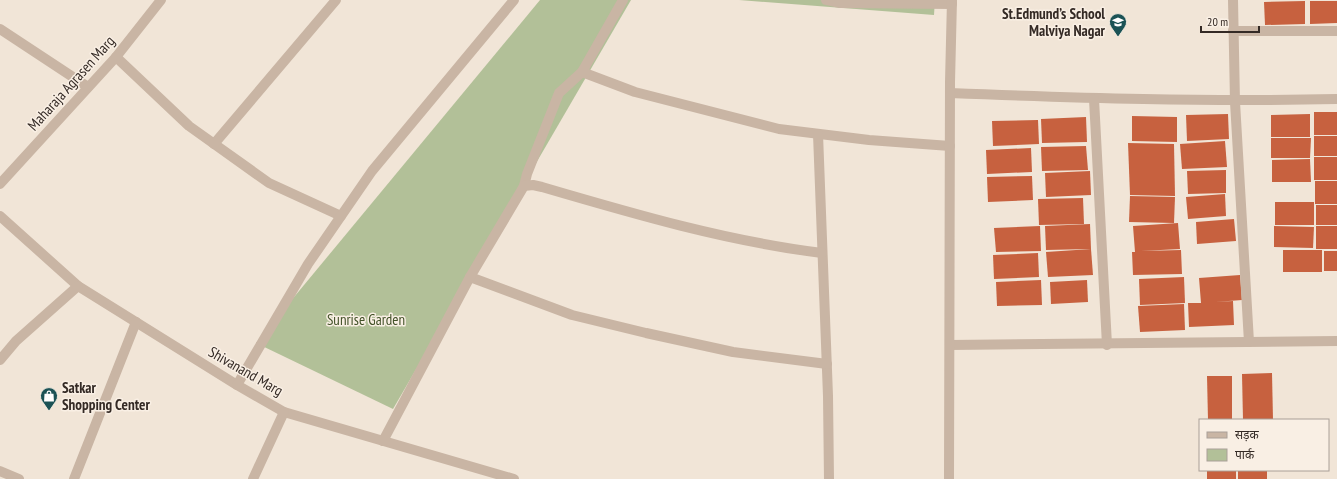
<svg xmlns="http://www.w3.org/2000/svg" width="1337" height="479" viewBox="0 0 1337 479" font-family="'PT Sans Narrow','Noto Sans Devanagari',sans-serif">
<rect width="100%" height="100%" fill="#f1e5d7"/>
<g fill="#b2c098">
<polygon points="540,0 631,0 393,409 256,343"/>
<polygon points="739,0 935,0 934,15"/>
</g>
<g fill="#c7613f">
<polygon points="1305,1 1305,24 1265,25 1264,2"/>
<polygon points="1310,1 1337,1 1337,23 1310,24"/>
<rect x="1314" y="112" width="23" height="23"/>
<polygon points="1228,114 1229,139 1187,141 1186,115"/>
<polygon points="1310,114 1310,137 1271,137 1271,115"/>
<polygon points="1132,116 1177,117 1177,142 1132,141"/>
<polygon points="1086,117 1087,142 1042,143 1041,119"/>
<polygon points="1038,120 1039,144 993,146 992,121"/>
<rect x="1314" y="136" width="23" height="20"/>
<polygon points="1271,138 1311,138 1310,158 1271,158"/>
<polygon points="1225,141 1227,167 1182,169 1180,144"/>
<polygon points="1128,143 1174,144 1175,196 1130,195"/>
<polygon points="1086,146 1088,170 1042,171 1041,147"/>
<polygon points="1031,148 1032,172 987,174 986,150"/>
<rect x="1314" y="157" width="23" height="23"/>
<polygon points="1310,159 1311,182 1272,182 1272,160"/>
<polygon points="1226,170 1226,193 1188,194 1187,171"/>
<polygon points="1090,171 1091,195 1046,197 1045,173"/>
<polygon points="1032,176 1033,200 988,202 987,177"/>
<rect x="1315" y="181" width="22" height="23"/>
<polygon points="1225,194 1226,216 1188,219 1186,197"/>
<polygon points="1130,196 1175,197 1174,223 1129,222"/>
<polygon points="1083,198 1084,224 1039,225 1038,199"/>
<rect x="1275" y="202" width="39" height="23"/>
<rect x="1316" y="205" width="21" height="20"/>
<polygon points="1234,219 1236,241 1197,244 1196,222"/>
<polygon points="1178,223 1180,249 1141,251 1181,250 1182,274 1133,275 1132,252 1135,252 1133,226"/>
<polygon points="1090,224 1091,249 1046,250 1045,226"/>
<polygon points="1040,226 1041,251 996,252 994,228"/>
<polygon points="1274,226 1314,227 1313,248 1274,247"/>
<rect x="1316" y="226" width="21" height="23"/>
<polygon points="1091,249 1093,275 1048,277 1046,252"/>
<rect x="1283" y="250" width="39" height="22"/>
<rect x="1324" y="251" width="13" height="20"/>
<polygon points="1038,253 1039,277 994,279 993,255"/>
<polygon points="1240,275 1242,300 1215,302 1233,301 1234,325 1189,327 1188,303 1201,303 1199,278"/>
<polygon points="1184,277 1185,303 1140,305 1139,279"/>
<polygon points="1041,280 1042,305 997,306 996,282"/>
<polygon points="1087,280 1088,302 1051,304 1050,282"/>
<polygon points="1184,304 1185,330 1140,332 1138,306"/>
<polygon points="1272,373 1273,420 1243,420 1242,374"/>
<polygon points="1207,376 1232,376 1232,420 1208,420"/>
<rect x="1207" y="470" width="29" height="9"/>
<rect x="1238" y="470" width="29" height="9"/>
</g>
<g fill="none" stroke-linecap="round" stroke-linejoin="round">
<g stroke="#c9b5a4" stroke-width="10">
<polyline points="826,0 839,3 952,4"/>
<polyline points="1233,0 1235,102 1249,342"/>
<polyline points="0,29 88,87"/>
<polyline points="1233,31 1337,31"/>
<polyline points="116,57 189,126 269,183 341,216"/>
<polyline points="582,72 635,92 779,129 869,140 950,146"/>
<path d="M950 93C1079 98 1208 102 1337 99"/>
<polyline points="1094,99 1107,345"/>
<polyline points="818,134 828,396 829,479"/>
<polyline points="214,144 336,0"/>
<polyline points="0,184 116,57 161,0"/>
<polyline points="524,186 527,174 559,93 582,72 623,0"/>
<polyline points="0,216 78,286 237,385 284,412 514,479"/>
<polyline points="470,277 572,315 646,333 733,352 827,364"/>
<polyline points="950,345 1337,341"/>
<polyline points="0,360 16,341 78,286"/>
<polyline points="237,385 308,264 372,171 514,0"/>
<path d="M383 441 470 277 524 186 533 185 542 187C634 214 726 241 822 253"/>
<polyline points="0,471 19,479"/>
<polyline points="74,479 136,322"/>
<polyline points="253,479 284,412"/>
<polyline points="949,479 950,82 952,0"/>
</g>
</g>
<defs>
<g id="school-pin" transform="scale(0.9)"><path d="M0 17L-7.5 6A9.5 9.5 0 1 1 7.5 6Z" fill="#1b5255" stroke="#f9efe4"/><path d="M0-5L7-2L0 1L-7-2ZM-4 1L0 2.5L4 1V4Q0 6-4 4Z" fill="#fff"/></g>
<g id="shop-pin" transform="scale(0.9)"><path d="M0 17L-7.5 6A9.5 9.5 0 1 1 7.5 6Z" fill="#1b5255" stroke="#f9efe4"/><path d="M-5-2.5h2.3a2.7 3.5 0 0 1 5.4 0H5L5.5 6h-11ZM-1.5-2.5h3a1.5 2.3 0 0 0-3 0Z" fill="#fff"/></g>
</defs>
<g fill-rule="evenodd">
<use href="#school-pin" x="1118" y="22"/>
<use href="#shop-pin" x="49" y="396"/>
</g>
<g text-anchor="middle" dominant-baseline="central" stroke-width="3" stroke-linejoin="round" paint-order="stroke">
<g font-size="15" font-weight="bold" fill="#342a25" stroke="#f9efe4" text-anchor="end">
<text x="1105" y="13">St.Edmund’s School<tspan x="1105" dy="17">Malviya Nagar</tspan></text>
<text x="62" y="387" text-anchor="start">Satkar<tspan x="62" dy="17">Shopping Center</tspan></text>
</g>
<g font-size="15" fill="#342a25" stroke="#f9efe4">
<text transform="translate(71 83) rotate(-48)">Maharaja Agrasen Marg</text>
<text transform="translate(246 371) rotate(30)">Shivanand Marg</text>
</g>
<g font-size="15" fill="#435229" stroke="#f9efe4">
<text x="366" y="319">Sunrise Garden</text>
</g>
</g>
<rect x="1199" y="419" width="130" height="52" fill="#f9efe4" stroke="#aaa098"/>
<rect x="1207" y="432" width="20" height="6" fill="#c9b5a4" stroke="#aaa098"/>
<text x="1235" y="439" font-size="12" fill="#342a25">सड़क</text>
<rect x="1207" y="449" width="20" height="12" fill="#b2c098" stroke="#aaa098"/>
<text x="1235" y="459" font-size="12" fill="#342a25">पार्क</text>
<path d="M1201 26v6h58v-6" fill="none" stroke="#342a25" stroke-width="2"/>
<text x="1207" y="26" font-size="12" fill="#342a25" stroke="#f9efe4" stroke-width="3" paint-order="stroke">20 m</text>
</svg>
